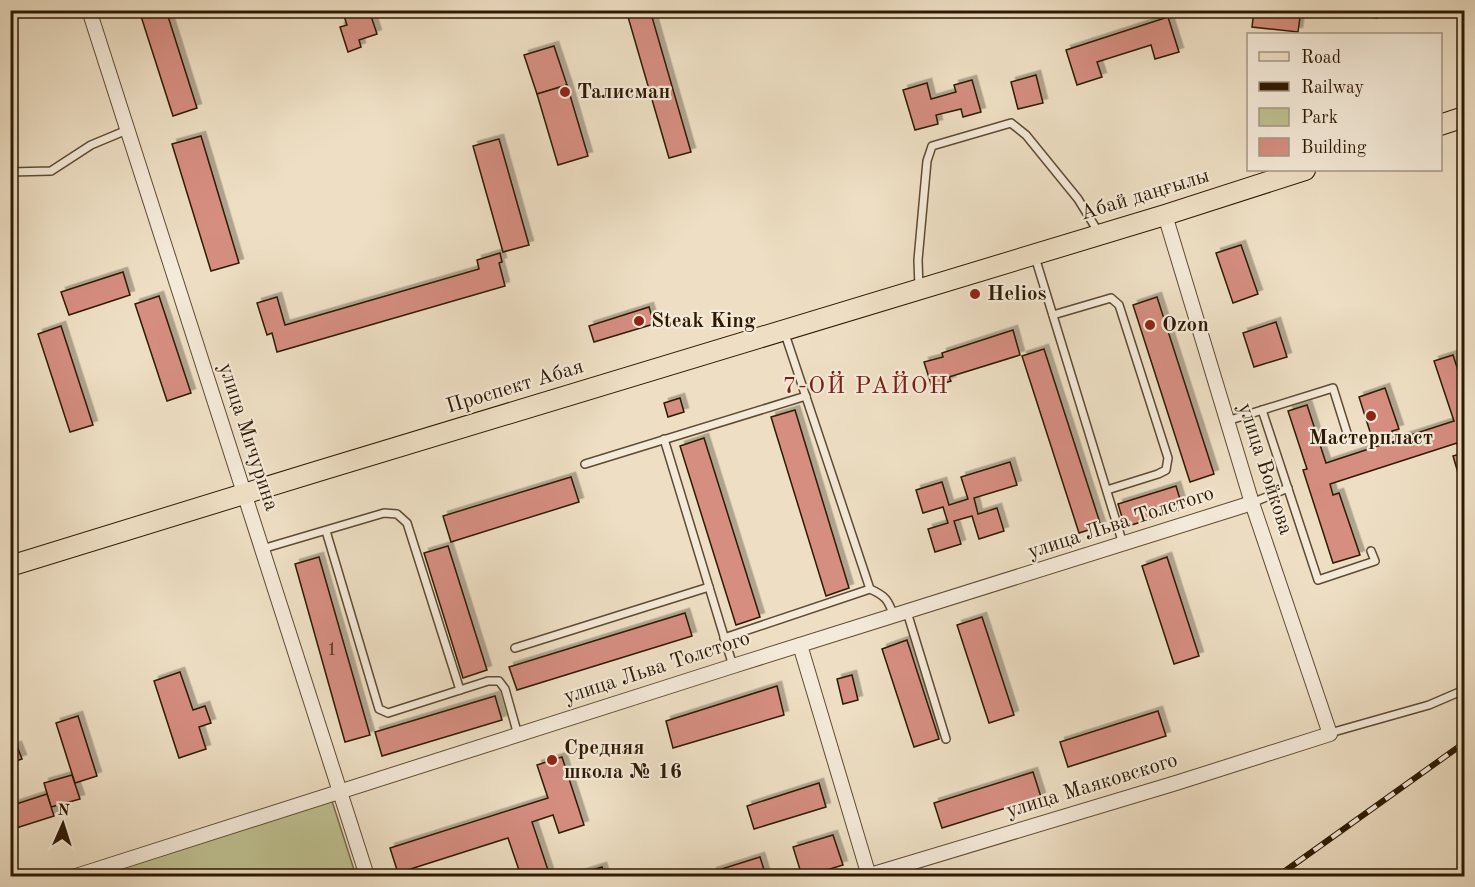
<svg xmlns="http://www.w3.org/2000/svg" width="1475" height="887" viewBox="0 0 1475 887" font-family="'Old Standard TT',serif">
<defs>
<filter id="shadow"><feDropShadow dx="4.5" dy="-4.5" stdDeviation="0" flood-color="#0004"/></filter>
</defs>
<rect width="100%" height="100%" fill="#eedfc4"/>
<filter id="stains"><feTurbulence type="fractalNoise" baseFrequency=".00333" numOctaves="4"/><feColorMatrix values="0 0 0 0 .2 0 0 0 0 .09 0 0 0 0 .02 0 0 0 .5 -.17"/></filter>
<radialGradient id="worn" r=".72"><stop offset=".6" stop-color="#630" stop-opacity="0"/><stop offset="1" stop-color="#630" stop-opacity=".3"/></radialGradient>
<polygon fill="#bec090" stroke="#766d4a" stroke-width="1.5" points="332,801 356,876 95,876"/>
<g fill="#d68e81" stroke="#2e1a03" stroke-width="1.5" filter="url(#shadow)">
<polygon points="139,10 166,10 197,108 173,116"/>
<polygon points="342,10 369,10 377,34 359,40 361,47 348,52 340,27 347,25"/>
<polygon points="626,10 650,10 691,152 669,158"/>
<polygon points="1254,10 1301,10 1298,32 1252,27"/>
<polygon points="1354,10 1378,10 1377,18 1354,15"/>
<polygon points="1168,17 1179,52 1155,59 1151,45 1097,62 1102,77 1077,85 1066,50"/>
<polygon points="554,46 567,85 537,94 524,55"/>
<polygon points="1036,75 1043,103 1018,109 1011,82"/>
<polygon points="972,80 981,112 963,117 961,109 936,115 938,124 915,130 903,90 927,83 931,99 956,92 954,85"/>
<polygon points="567,85 588,156 558,165 537,94"/>
<polygon points="201,136 239,263 211,271 172,144"/>
<polygon points="499,139 529,245 503,252 473,146"/>
<polygon points="1241,245 1258,294 1233,303 1216,253"/>
<polygon points="500,253 502,262 499,263 505,286 277,352 272,333 267,335 257,303 277,297 285,325 479,269 477,260"/>
<polygon points="123,272 130,295 69,315 61,292"/>
<polygon points="159,296 191,393 167,401 135,304"/>
<polygon points="1157,297 1214,474 1190,482 1133,305"/>
<polygon points="649,307 654,324 594,342 589,326"/>
<polygon points="1276,322 1287,357 1254,367 1243,333"/>
<polygon points="61,326 93,425 70,432 38,334"/>
<polygon points="1013,330 1020,355 949,377 951,381 932,387 924,362 943,357 942,353"/>
<polygon points="1044,349 1101,526 1079,533 1022,356"/>
<polygon points="1453,355 1464,389 1464,493 1453,456 1460,454 1457,443 1330,484 1333,495 1339,493 1360,555 1333,563 1303,470 1307,469 1288,411 1307,405 1326,463 1381,445 1379,436 1372,438 1359,397 1385,388 1399,429 1392,431 1395,440 1454,421 1434,361"/>
<polygon points="680,398 684,412 668,417 664,403"/>
<polygon points="795,410 849,588 826,596 771,417"/>
<polygon points="704,438 760,617 736,625 680,446"/>
<polygon points="1010,462 1017,485 974,498 978,514 997,508 1004,531 979,539 972,516 954,521 961,544 935,552 928,529 948,523 943,507 923,513 916,490 942,482 949,505 968,499 961,477"/>
<polygon points="571,477 579,502 451,542 443,516"/>
<polygon points="1176,486 1183,509 1125,527 1118,504"/>
<polygon points="448,546 487,670 463,678 424,553"/>
<polygon points="319,557 370,735 345,742 295,564"/>
<polygon points="1167,557 1199,656 1174,664 1142,566"/>
<polygon points="685,613 692,636 517,690 509,667"/>
<polygon points="982,617 1014,715 989,723 957,625"/>
<polygon points="907,640 939,739 914,747 882,649"/>
<polygon points="180,672 193,710 205,706 211,723 199,727 206,749 179,758 154,681"/>
<polygon points="852,675 858,700 843,704 837,679"/>
<polygon points="777,686 784,715 673,748 666,721"/>
<polygon points="495,696 502,720 382,756 375,732"/>
<polygon points="1158,711 1166,736 1068,767 1060,742"/>
<polygon points="78,716 97,776 75,783 56,723"/>
<polygon points="17,746 22,759 10,763 10,748"/>
<polygon points="562,757 584,825 559,833 553,815 532,822 550,876 521,876 508,838 398,873 390,848 548,798 537,765"/>
<polygon points="1033,772 1041,797 942,828 934,803"/>
<polygon points="72,775 80,799 51,807 44,783"/>
<polygon points="819,783 826,807 754,829 747,806"/>
<polygon points="47,794 54,816 10,830 10,806"/>
<polygon points="833,835 843,865 807,876 802,876 793,847"/>
<polygon points="760,857 766,876 713,876 712,872"/>
<polygon points="602,867 605,876 573,876"/>
</g>
<g fill="none" stroke-linecap="round" stroke-linejoin="round">
<g stroke="#5e4b33" stroke-width="10">
<g id="lane">
<polyline points="10,172 51,171 91,145 127,130"/>
<polyline points="1035,257 1123,544"/>
<polyline points="919,288 918,260 927,161 932,146 1011,123 1026,135 1078,199 1099,233"/>
<polyline points="1053,315 1111,298 1119,305 1168,458 1166,470 1158,474 1107,490"/>
<polyline points="784,331 870,589"/>
<polyline points="1262,410 1318,580 1375,561 1371,551"/>
<polyline points="1227,421 1333,388 1348,436"/>
<polyline points="664,439 733,666"/>
<polyline points="585,464 806,396"/>
<polyline points="1252,503 1288,488"/>
<polyline points="326,531 379,709 388,713 488,681 499,681 505,689 518,735"/>
<polyline points="262,549 384,513 397,514 407,523 460,690"/>
<polyline points="907,612 946,739"/>
<path d="M724 638 870 589C886 596 888 600 894 616"/>
<polyline points="515,648 709,587"/>
<polyline points="1330,733 1429,705 1464,690"/>
</g>
</g>
<g stroke="#5e4b33" stroke-width="16">
<g id="street">
<polyline points="89,10 367,876"/>
<polyline points="800,645 869,876"/>
<polyline points="76,876 733,666 1252,503"/>
<polyline points="867,876 1176,783 1330,734 1252,503 1165,215"/>
</g>
</g>
<g stroke="#2e1a03" stroke-width="22">
<g id="primary">
<polyline points="1440,125 1464,117"/>
<polyline points="10,566 312,473 1165,215 1305,170"/>
</g>
</g>
<use href="#lane" stroke="#f4ead9" stroke-width="7"/>
<use href="#street" stroke="#f4ead9" stroke-width="14"/>
<use href="#primary" stroke="#eedfc4" stroke-width="20"/>
<g stroke="#2e1a03" stroke-width="6">
<polyline id="rail" points="1278,876 1464,743"/>
</g>
<use href="#rail" stroke="#f4ead9" stroke-width="4" stroke-dasharray="11" stroke-linecap="butt"/>
</g>
<g fill="#8f2418" stroke="#f4ead9" stroke-width="2">
<circle cx="565" cy="92" r="6"/>
<circle cx="975" cy="294" r="6"/>
<circle cx="639" cy="321" r="6"/>
<circle cx="1150" cy="325" r="6"/>
<circle cx="1371" cy="416" r="6"/>
<circle cx="552" cy="760" r="6"/>
</g>
<g text-anchor="middle" dominant-baseline="central" stroke-width="4.5" stroke-linejoin="round" paint-order="stroke">
<g font-size="18" fill="#583722">
<text x="332" y="650">1</text>
</g>
<g font-size="21" font-weight="bold" fill="#2e1a03" stroke="#f4ead9" text-anchor="start">
<text x="577" y="92">Талисман</text>
<text x="987" y="294">Helios</text>
<text x="651" y="321">Steak King</text>
<text x="1162" y="325">Ozon</text>
<text x="1371" y="438" text-anchor="middle">Мастерпласт</text>
<text x="564" y="748">Средняя<tspan x="564" dy="24">школа № 16</tspan></text>
</g>
<g font-size="21" fill="#2e1a03" stroke="#f4ead9">
<text transform="translate(1145 195) rotate(-17)">Абай даңғылы</text>
<text transform="translate(515 387) rotate(-17)">Проспект Абая</text>
<text transform="translate(248 437) rotate(72)">улица Мичурина</text>
<text transform="translate(1265 469) rotate(72)">улица Войкова</text>
<text transform="translate(1121 523) rotate(-18)">улица Льва Толстого</text>
<text transform="translate(657 668) rotate(-18)">улица Льва Толстого</text>
<text transform="translate(1092 786) rotate(-17)">улица Маяковского</text>
</g>
<g font-size="24" letter-spacing="1.5" fill="#7a1f14" stroke="#f4ead9">
<text x="866" y="387">7-ОЙ РАЙОН</text>
</g>
</g>
<rect width="1475" height="887" fill="none" stroke="#eedfc4" stroke-width="36"/>
<rect x="12" y="12" width="1451" height="863" fill="none" stroke="#2e1a03" stroke-width="3"/>
<rect x="18" y="18" width="1439" height="851" fill="none" stroke="#2e1a03" stroke-width="1.5"/>
<rect x="1247" y="33" width="195" height="138" fill="#f4ead9" stroke="#a59783" stroke-width="1.5"/>
<rect x="1259" y="52" width="30" height="9" fill="#eedfc4" stroke="#a59783" stroke-width="1.5"/>
<text x="1301" y="63" font-size="18" fill="#2e1a03">Road</text>
<rect x="1259" y="82" width="30" height="9" fill="#2e1a03" stroke="#a59783" stroke-width="1.5"/>
<text x="1301" y="93" font-size="18" fill="#2e1a03">Railway</text>
<rect x="1259" y="108" width="30" height="18" fill="#bec090" stroke="#a59783" stroke-width="1.5"/>
<text x="1301" y="123" font-size="18" fill="#2e1a03">Park</text>
<rect x="1259" y="138" width="30" height="18" fill="#d68e81" stroke="#a59783" stroke-width="1.5"/>
<text x="1301" y="153" font-size="18" fill="#2e1a03">Building</text>
<g transform="translate(63 824) rotate(3)" stroke="#f4ead9" stroke-width="4.5" paint-order="stroke">
<path d="M0-4.5L10 22L0 15L-10 22Z" fill="#2e1a03"/>
<text y="-9" font-size="16" font-weight="bold" text-anchor="middle" fill="#2e1a03">N</text>
</g>
<rect width="100%" height="100%" filter="url(#stains)"/>
<rect width="100%" height="100%" fill="url(#worn)"/>
</svg>
